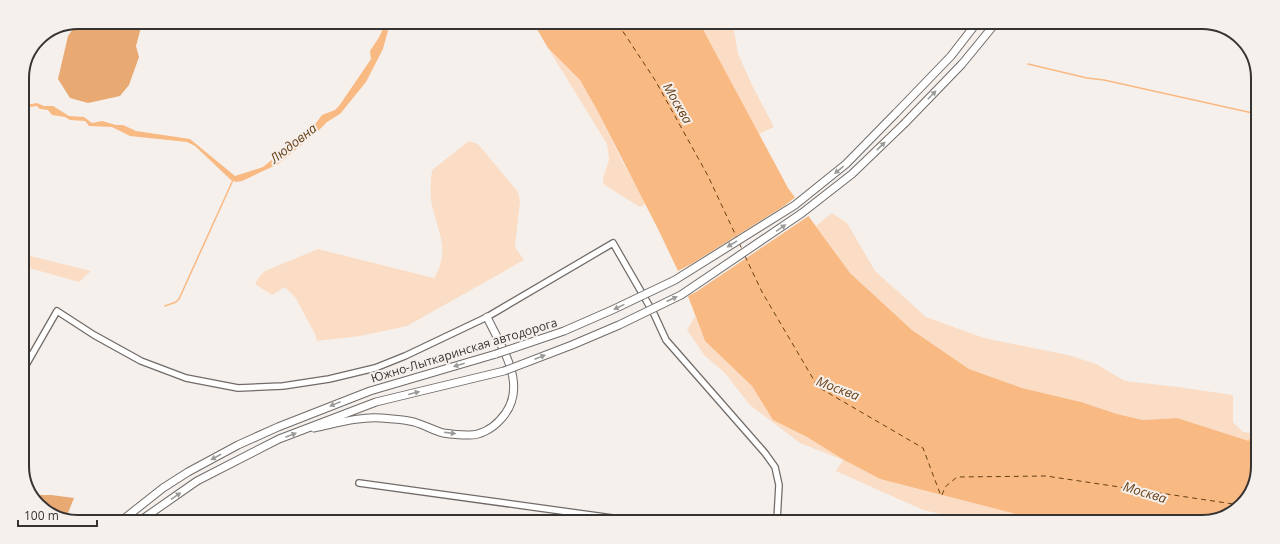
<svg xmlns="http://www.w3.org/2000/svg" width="1280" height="544" viewBox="0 0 1280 544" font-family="'Open Sans',sans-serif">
<rect width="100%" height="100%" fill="#f5f0ec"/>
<g fill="#fbddc5">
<polygon points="706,24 733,24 738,54 753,87 774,127 759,134 701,27"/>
<polygon points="548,48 580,80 597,110 622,161 645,202 644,205 640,207 606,186 603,183 604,175 609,160 607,144"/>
<path d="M469 141 478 144 518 192 520 201 515 247 524 260 407 326 360 336 317 341 315 334 295 297 285 287 272 295 255 284 259 277 265 271 318 249 434 278C452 249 436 230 431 200 430 190 431 179 432 170Z"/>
<polygon points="832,213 847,223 875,271 926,317 984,338 1068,355 1096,364 1125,381 1178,387 1233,395 1233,422 1243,432 1251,433 1249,441 1177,418 1144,420 1117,414 1081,402 1022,388 969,369 912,330 850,273 816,226"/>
<polygon points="22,254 91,271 79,282 22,266"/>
<polygon points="695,316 705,341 752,386 773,420 807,437 844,460 880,479 1012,513 1037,521 971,521 923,510 836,471 843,460 800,443 750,405 724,372 705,356 687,330"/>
</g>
<g fill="#e8a973">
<polygon points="78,22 140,22 142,24 136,46 139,57 129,85 120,96 88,103 70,98 58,79 68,36"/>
<polygon points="31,495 51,495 74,498 66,518 57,518 33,500"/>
</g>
<g fill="#f9b982">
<path d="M383 23H390L383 49 366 82 340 114 327 122 316 133 278 164 242 181 236 182 231 180 195 146 187 142 130 136 112 127 89 126 85 121 70 120 65 117 52 115 48 110 40 109 37 106 22 108V105H26L37 103 44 106H53L69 116 84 117 92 123 102 121 116 125H123L136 131 190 139 235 176 263 167 313 127 322 115 335 110 339 106 369 62 371 59 370 51C376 41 383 35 383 23Z"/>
<polygon points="534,24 700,24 788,188 850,273 912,330 969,369 1022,388 1081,402 1117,414 1143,420 1177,418 1249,441 1251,433 1254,434 1254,487 1233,512 1203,522 1037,521 1012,513 880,479 844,460 807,437 773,420 752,386 705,341 680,275 658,229 597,110 580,80 548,48"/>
</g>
<polygon fill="#f5f0ec" points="797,196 810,215 696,292 686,297 676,272 693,263 784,206"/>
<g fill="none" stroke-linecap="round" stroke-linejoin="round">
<g stroke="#f9b982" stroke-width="1.5">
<polyline points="1028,64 1087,78 1104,80 1257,114"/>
<polyline points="165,306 176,302 179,299 233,180"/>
</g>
<g stroke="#683f16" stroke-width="1" stroke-dasharray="5 4" stroke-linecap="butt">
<polyline points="618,24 655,80 708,176 737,238"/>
<polyline points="739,243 742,249"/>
<polyline points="745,256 762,292 818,387 923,448 941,496"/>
<polyline points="942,495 945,487 957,477 1046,476 1240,505"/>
</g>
<g stroke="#706b68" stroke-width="8">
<g id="minor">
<polyline points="22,372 57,311 94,335 141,361 186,378 238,388 283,386 329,379 375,368 405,356 487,317 613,243 654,314 666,340 765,453 775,467 779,485 777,520"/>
<polyline points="359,483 627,520"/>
</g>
</g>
<g stroke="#706b68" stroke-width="9">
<path id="tertiary" d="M314 428C334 424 361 416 381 418 391 419 404 419 414 422 424 425 433 430 443 433 450 434 460 435 467 435 479 436 492 429 500 420 531 388 502 349 487 317"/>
</g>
<g stroke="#706b68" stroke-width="9">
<g id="secondary">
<polyline points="896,113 951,56 975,25"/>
<polyline points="905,123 962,64 994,25"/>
<polyline points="125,518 163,488 188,472 238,445 278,427 370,391 496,354"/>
<polyline points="144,518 197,481 279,439 376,402 504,371"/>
</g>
</g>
<use href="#minor" stroke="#fff" stroke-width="5.5"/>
<use href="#tertiary" stroke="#fff" stroke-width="7"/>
<use href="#secondary" stroke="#fff" stroke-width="7"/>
<g stroke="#706b68" stroke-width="9" stroke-linecap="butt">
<g id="secondary-bridge">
<polyline points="496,354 564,331 612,310 675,280 795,205 846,164 896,113"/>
<polyline points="504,371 572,345 619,325 681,295 802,213 852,174 905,123"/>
</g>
</g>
<use href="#secondary-bridge" stroke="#fff" stroke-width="7"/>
</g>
<defs><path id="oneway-solid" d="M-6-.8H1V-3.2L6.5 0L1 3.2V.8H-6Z"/></defs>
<g fill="#9a9a99">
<use href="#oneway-solid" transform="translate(932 95) rotate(-46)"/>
<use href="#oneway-solid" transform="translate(881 146) rotate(-44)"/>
<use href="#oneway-solid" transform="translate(839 170) rotate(141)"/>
<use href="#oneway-solid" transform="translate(781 228) rotate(-34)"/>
<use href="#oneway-solid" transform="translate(732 244) rotate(148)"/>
<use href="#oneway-solid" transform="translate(672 299) rotate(-25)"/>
<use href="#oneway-solid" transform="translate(619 307) rotate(154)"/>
<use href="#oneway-solid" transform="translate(540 357) rotate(-21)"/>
<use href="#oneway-solid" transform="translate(459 365) rotate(164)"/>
<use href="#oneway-solid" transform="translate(414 393) rotate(-14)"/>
<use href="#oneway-solid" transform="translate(335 404) rotate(158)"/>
<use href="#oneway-solid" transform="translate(450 433) rotate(7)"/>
<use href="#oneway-solid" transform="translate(291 435) rotate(-21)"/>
<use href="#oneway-solid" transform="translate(216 457) rotate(151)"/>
<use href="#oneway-solid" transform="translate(176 496) rotate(-35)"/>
</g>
<g text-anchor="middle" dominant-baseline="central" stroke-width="4" stroke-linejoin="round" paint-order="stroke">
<g font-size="12" fill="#363433" stroke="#f5f0ec">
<text transform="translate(464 350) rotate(-17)">Южно-Лыткаринская автодорога</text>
</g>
<g font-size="13" font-style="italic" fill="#683f16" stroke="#f5f0ec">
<text transform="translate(678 103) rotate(60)">Москва</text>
<text transform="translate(293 143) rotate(-38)">Людовна</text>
<text transform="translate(838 388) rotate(21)">Москва</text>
<text transform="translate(1145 492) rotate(17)">Москва</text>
</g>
</g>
<path d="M0 0H1280V544H0ZM78 29H1202A49 49 0 0 1 1251 78V466A49 49 0 0 1 1202 515H78A49 49 0 0 1 29 466V78A49 49 0 0 1 78 29Z" fill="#f5f0ec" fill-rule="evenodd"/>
<path fill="none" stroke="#363433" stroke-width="2" d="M78 29H1202A49 49 0 0 1 1251 78V466A49 49 0 0 1 1202 515H78A49 49 0 0 1 29 466V78A49 49 0 0 1 78 29Z"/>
<path d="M18 520v6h79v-6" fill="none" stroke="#363433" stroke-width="2"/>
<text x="24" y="520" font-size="12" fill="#363433" stroke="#f5f0ec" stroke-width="3" paint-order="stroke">100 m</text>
</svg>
